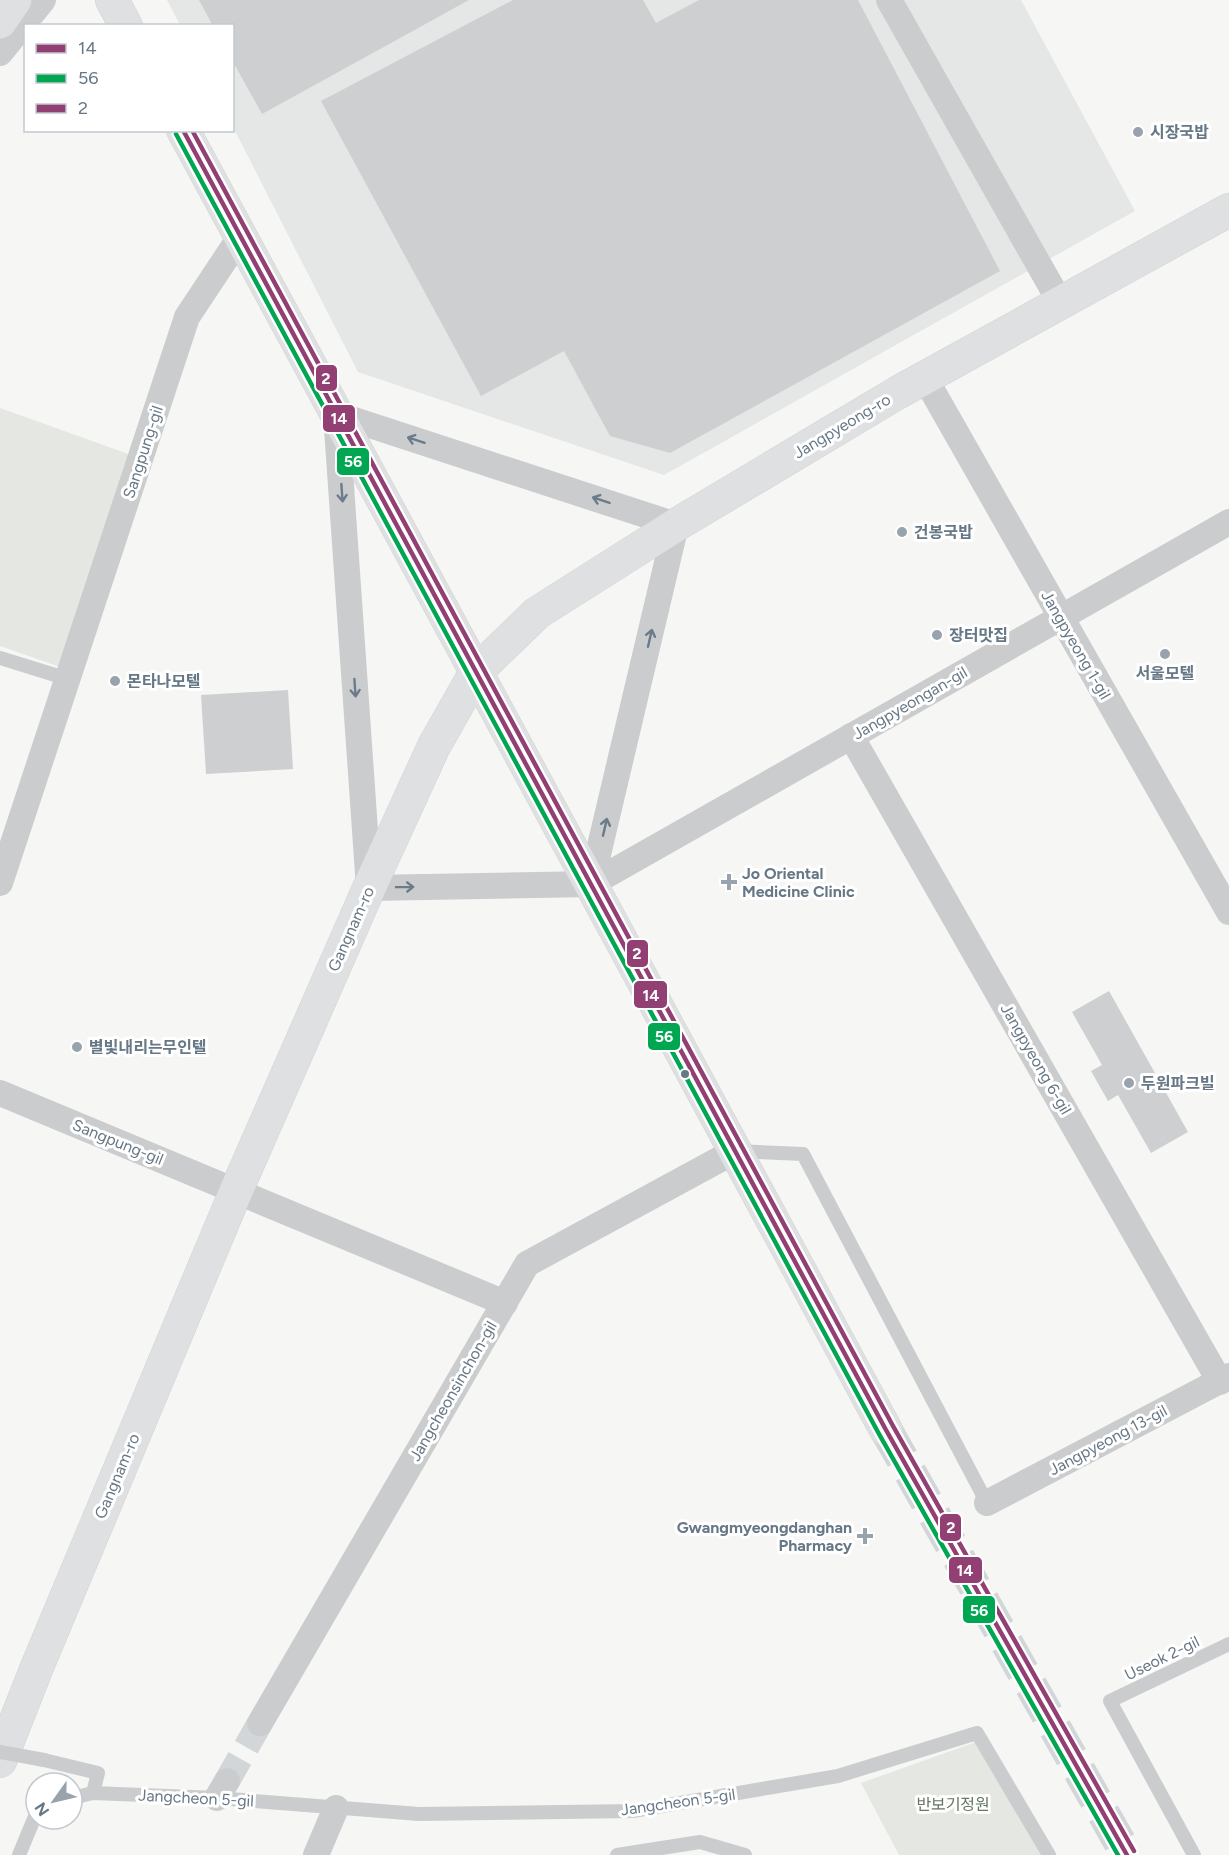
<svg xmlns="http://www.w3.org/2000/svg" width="1229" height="1855" viewBox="0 0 1229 1855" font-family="Figtree,'Noto Sans KR',sans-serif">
<rect width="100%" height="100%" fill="#f6f6f5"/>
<polygon fill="#e5e6e6" points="167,0 1021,0 1135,211 664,475 358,372 233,127 232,26 180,25"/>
<g fill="#e5e8e2">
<polygon points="0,408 134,456 60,667 0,646"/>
<polygon points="976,1742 1041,1855 899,1855 861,1783"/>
</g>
<g fill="#cdcfd0">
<polygon points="199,0 469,0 262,114 232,60 232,26 213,26"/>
<polygon points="513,0 643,0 656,23 699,0 858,0 1000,271 670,453 610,436 564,351 481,396 321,101"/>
<polygon points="288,690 293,769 206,774 201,695"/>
<polygon points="1109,991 1188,1132 1151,1153 1118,1095 1108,1101 1091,1071 1102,1065 1072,1012"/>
</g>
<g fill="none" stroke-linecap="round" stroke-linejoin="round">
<polyline stroke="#d2d6d9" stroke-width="26" stroke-dasharray="26 13" stroke-linecap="butt" points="227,1781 260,1723"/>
<polyline stroke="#d2d6d9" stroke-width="33" stroke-dasharray="33 16" stroke-linecap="butt" points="886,1430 1127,1855"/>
<g stroke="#d2d3d4" stroke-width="34">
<g id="secondary">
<polyline points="112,0 126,26"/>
<polyline points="0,22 15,0"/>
<polyline points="183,130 886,1430"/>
<polyline points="0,1761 37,1667 236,1191 369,888 434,746 476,672 537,613 676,525 897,393 1229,210"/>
</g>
</g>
<g stroke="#cbcccd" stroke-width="14">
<polyline points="0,658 68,679"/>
<polyline points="737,1151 803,1154 987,1503"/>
<polyline points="44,1760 98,1773 93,1793"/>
<polyline points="72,1798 93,1793 217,1798 419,1814 633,1811 838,1776 977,1733 1049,1855"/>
<polyline points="19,1855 36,1814"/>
<polyline points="617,1855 700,1842 745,1855"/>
<polyline points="1194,1855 1110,1701 1229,1644"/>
</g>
<g stroke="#cbcccd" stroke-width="26">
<polyline points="889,0 1060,302"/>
<polyline points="0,53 43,0"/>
<polyline points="925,378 1229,912"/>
<polyline points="851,736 1220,1382"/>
<polyline points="0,883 187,317 240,237"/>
<polyline points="591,884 676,525 336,414 369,888 591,884 1229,522"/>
<polyline points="0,1093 505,1303"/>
<polyline points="987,1503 1229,1376"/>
<polyline points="260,1723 527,1264 735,1151"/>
<polyline points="217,1798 227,1781"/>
<polyline points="316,1855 336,1808"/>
</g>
<use href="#secondary" stroke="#dfe0e1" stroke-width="33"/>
<polyline stroke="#cbcccd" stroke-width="14" points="0,1752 44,1760"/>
<g stroke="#fff" stroke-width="9">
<polyline id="bus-1" points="183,130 886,1430 1127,1855"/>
</g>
<g stroke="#fff" stroke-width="9">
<polyline id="bus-2" points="176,134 879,1434 1118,1855"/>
</g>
<g stroke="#fff" stroke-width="9">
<polyline id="bus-3" points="192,130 893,1426 1134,1851"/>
</g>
<use href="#bus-1" stroke="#923f73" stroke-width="4.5"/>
<use href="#bus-2" stroke="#00a651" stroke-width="4.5"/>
<use href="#bus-3" stroke="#923f73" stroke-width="4.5"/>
</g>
<defs><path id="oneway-shaft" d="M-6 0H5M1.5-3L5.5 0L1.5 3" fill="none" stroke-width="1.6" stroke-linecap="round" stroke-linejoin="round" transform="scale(1.5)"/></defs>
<g stroke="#6b7b8a">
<use href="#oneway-shaft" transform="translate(416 440) rotate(-162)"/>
<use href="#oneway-shaft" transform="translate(342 493) rotate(86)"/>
<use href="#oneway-shaft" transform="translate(601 500) rotate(-162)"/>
<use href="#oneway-shaft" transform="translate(650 638) rotate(-77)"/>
<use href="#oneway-shaft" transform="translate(355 688) rotate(86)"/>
<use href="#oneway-shaft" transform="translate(605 827) rotate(-77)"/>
<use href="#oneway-shaft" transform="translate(405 887) rotate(-1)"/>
</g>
<g fill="#98a3ad" stroke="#fff" stroke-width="2">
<circle cx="1138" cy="132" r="6"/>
<circle cx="902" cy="532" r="6"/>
<circle cx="937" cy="635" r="6"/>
<circle cx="1165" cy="654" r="6"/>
<circle cx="115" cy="681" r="6"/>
<path d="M726 873h6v6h6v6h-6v6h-6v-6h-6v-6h6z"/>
<circle cx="77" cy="1047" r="6"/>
<circle cx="1129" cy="1083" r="6"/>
<path d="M862 1527h6v6h6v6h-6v6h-6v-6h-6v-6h6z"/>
</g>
<circle fill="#667786" stroke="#fff" stroke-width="2" cx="685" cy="1074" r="5"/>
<g text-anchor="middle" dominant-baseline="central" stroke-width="6" stroke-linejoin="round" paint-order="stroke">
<g font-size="16" font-weight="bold" fill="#667786" stroke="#fff" text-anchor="start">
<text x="1150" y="132">시장국밥</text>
<text x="914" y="532">건봉국밥</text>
<text x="949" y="635">장터맛집</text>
<text x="1165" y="673" text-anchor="middle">서울모텔</text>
<text x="127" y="681">몬타나모텔</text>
<text x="742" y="873">Jo Oriental<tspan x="742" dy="18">Medicine Clinic</tspan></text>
<text x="89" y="1047">별빛내리는무인텔</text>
<text x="1141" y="1083">두원파크빌</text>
<text x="852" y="1527" text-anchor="end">Gwangmyeongdanghan<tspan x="852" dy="18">Pharmacy</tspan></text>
</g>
<g font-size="16" fill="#667786" stroke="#fff">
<text transform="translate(842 426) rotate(-31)">Jangpyeong-ro</text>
<text transform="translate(143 452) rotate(-72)">Sangpung-gil</text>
<text transform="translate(1076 645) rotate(60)">Jangpyeong 1-gil</text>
<text transform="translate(910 703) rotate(-30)">Jangpyeongan-gil</text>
<text transform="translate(351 929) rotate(-66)">Gangnam-ro</text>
<text transform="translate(1036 1059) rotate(60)">Jangpyeong 6-gil</text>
<text transform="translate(118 1142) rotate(22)">Sangpung-gil</text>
<text transform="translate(453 1391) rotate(-60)">Jangcheonsinchon-gil</text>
<text transform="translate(1108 1440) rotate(-28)">Jangpyeong 13-gil</text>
<text transform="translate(117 1476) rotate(-67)">Gangnam-ro</text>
<text transform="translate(1162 1658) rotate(-26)">Useok 2-gil</text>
<text transform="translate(196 1798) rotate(3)">Jangcheon 5-gil</text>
<text transform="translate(678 1802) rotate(-8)">Jangcheon 5-gil</text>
</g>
<g font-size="16" fill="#657861" stroke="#fff">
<text x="953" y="1804">반보기정원</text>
</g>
</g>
<g stroke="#fff" stroke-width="2">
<rect x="315" y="364" width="23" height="28" rx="6" fill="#923f73"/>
<rect x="322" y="404" width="34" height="29" rx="6" fill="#923f73"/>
<rect x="336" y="447" width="34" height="29" rx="6" fill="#00a651"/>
<rect x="626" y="939" width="23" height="29" rx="6" fill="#923f73"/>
<rect x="633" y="980" width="35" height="29" rx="6" fill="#923f73"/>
<rect x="647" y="1022" width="34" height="29" rx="6" fill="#00a651"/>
<rect x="939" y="1513" width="23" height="29" rx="6" fill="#923f73"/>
<rect x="948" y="1556" width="35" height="28" rx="6" fill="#923f73"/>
<rect x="962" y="1595" width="34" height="29" rx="6" fill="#00a651"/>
</g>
<g font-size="16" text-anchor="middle" font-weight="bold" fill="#fff">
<text x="326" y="384">2</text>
<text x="339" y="424">14</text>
<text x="353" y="467">56</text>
<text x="637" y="959">2</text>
<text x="651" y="1001">14</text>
<text x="664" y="1042">56</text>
<text x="951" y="1533">2</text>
<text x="965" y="1576">14</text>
<text x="979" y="1616">56</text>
</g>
<rect x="24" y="24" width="210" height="108" fill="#ffffff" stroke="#c2c9cf" stroke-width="1.5"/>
<rect x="36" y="44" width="30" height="9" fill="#923f73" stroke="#c2c9cf" stroke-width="1.5"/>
<text x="78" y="54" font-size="18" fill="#667786">14</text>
<rect x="36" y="74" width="30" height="9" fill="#00a651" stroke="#c2c9cf" stroke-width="1.5"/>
<text x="78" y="84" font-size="18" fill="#667786">56</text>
<rect x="36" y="104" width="30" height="9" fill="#923f73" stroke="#c2c9cf" stroke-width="1.5"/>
<text x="78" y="114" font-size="18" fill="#667786">2</text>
<g transform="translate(54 1801) rotate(236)"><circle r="28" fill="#ffffff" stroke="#c2c9cf" stroke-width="1.5"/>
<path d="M0-4.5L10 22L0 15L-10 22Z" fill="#98a3ad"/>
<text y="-9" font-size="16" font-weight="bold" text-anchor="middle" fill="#667786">N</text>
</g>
</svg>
